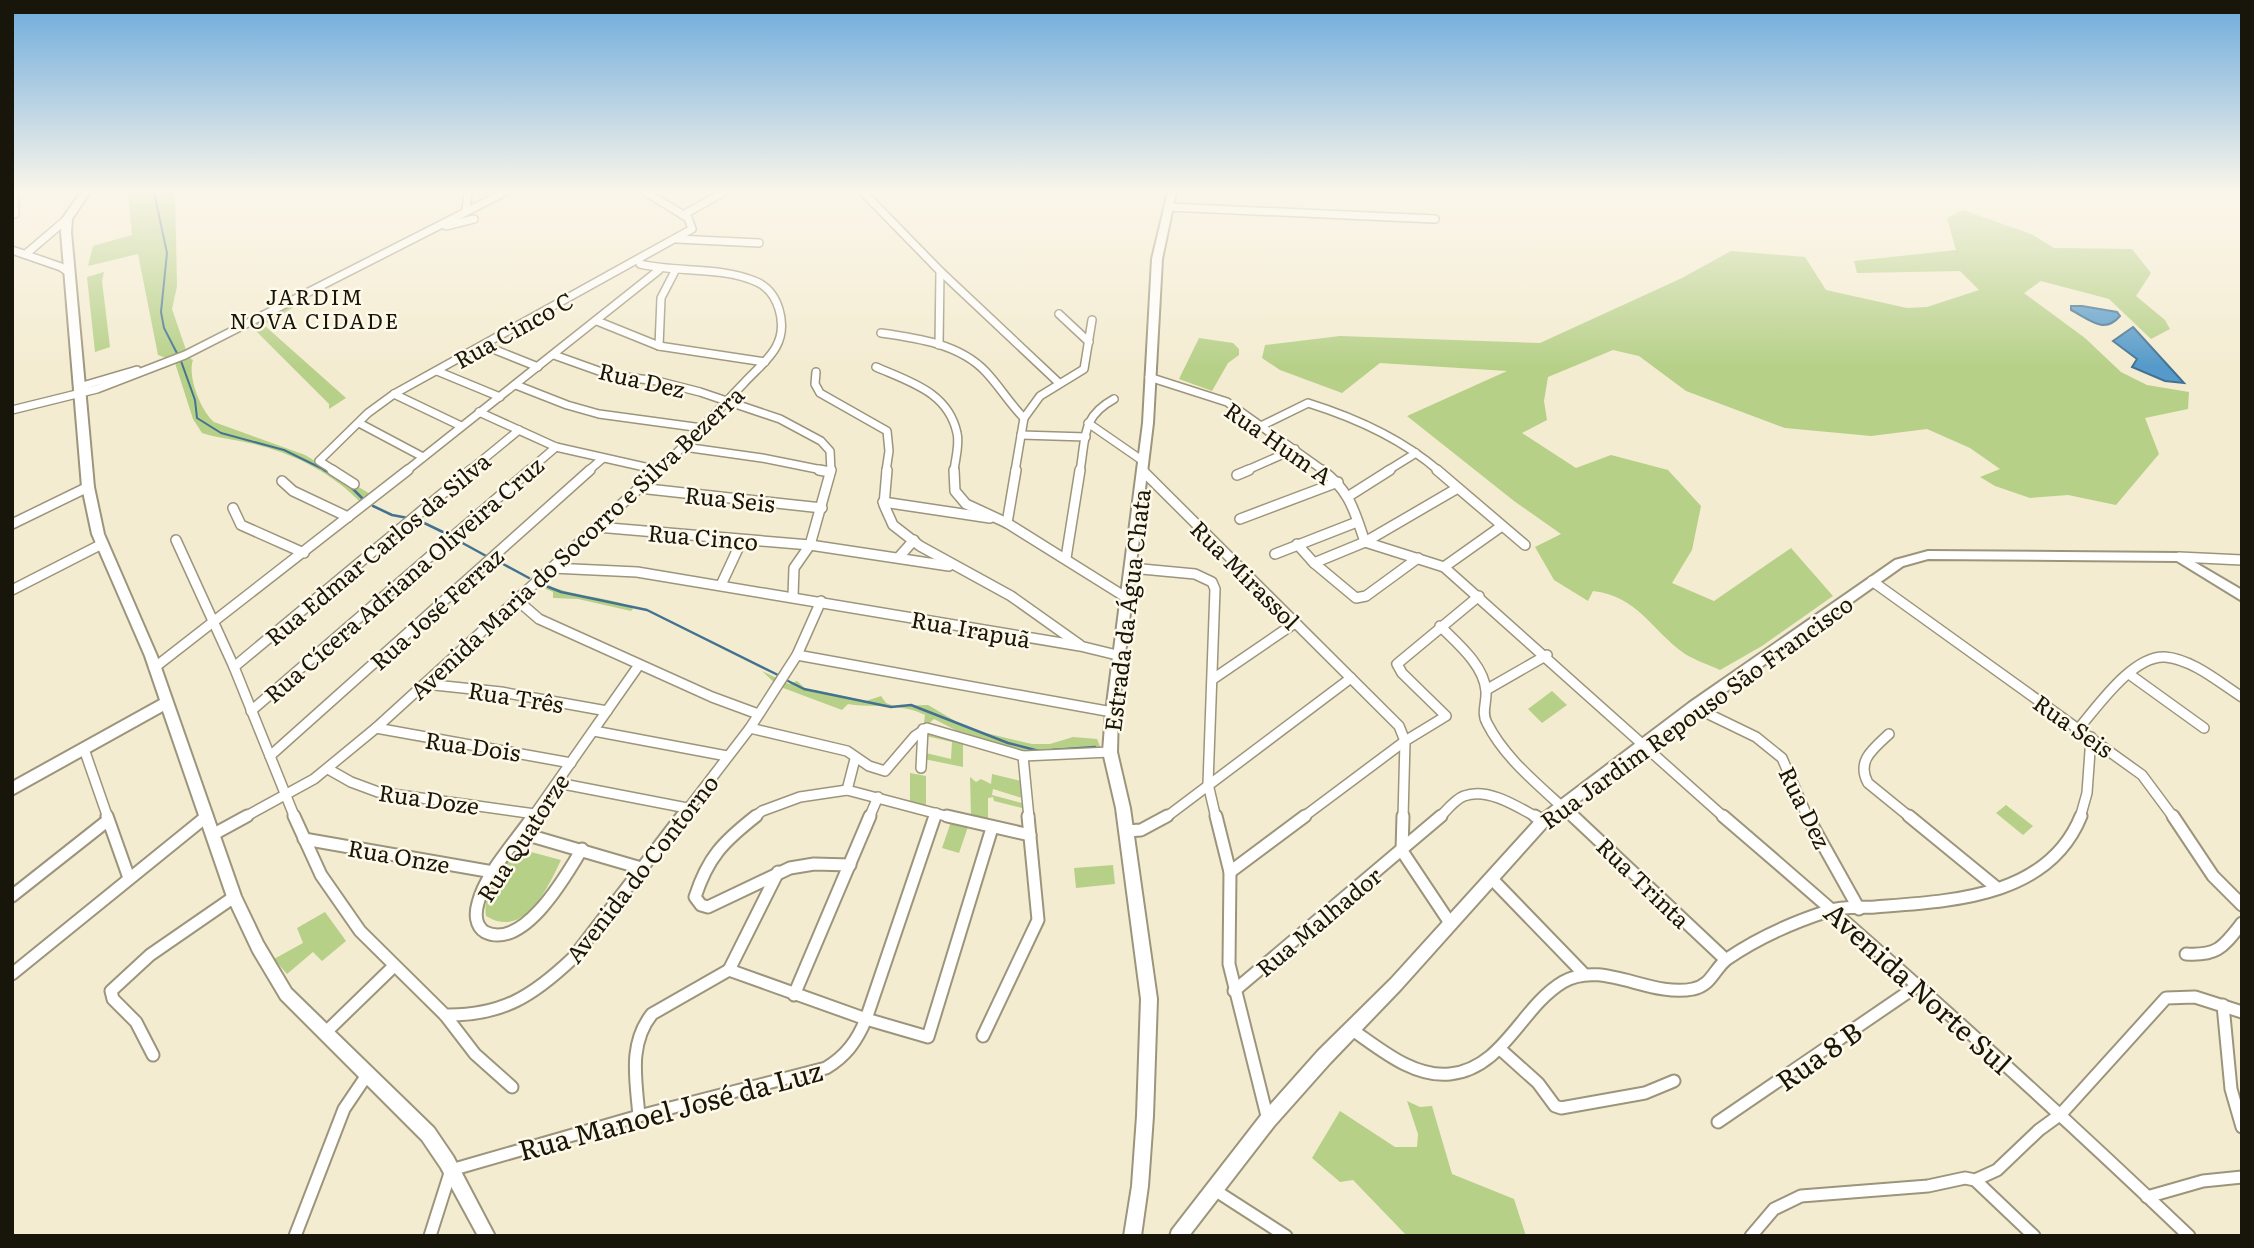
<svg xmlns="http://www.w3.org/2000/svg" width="2254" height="1248" viewBox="0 0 2254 1248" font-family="Literata,serif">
<rect width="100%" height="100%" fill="#f4ecd1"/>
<g fill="#b6d088">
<polygon points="128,192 175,192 177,286 172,309 186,350 166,358 158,355 138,254 88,266 93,246 132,235"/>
<path d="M1963 210 2031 234 2054 248 2132 249 2151 273 2136 296 2165 320 2170 329 2151 339 2109 299 2041 281 2024 293 2085 338 2121 372 2147 385 2189 392 2188 409 2145 418 2159 454 2116 505 2068 495 2030 498 1995 486 1980 477 2000 469 1970 448 1927 429 1871 436 1785 428 1686 391 1639 356 1613 350 1548 377 1544 401 1547 420 1522 433 1576 468 1611 455 1668 470 1701 506 1692 550 1672 583 1714 601 1791 548 1833 596 1762 646 1720 670C1709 665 1695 660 1685 654 1652 631 1638 596 1593 591L1588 601 1554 580 1535 547 1561 534 1514 501 1407 416 1507 371 1380 363 1342 393 1280 370 1262 358 1265 345 1340 336 1540 343 1682 278 1731 251 1805 257 1826 290 1907 308 1927 307 1979 290 1960 271 1857 273 1854 261 1956 250 1947 218Z"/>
<polygon points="104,272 102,281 110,347 95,352 87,277"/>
<polygon points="297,303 301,303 264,325 346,398 329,409 329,404 251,326"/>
<polygon points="1199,338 1233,343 1239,349 1239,355 1228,363 1212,391 1179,379"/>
<path d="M188 357 193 360C187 376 201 411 214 422L305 455 372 495 361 503C336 476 297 455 261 446 241 440 221 439 202 433L193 419 175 363Z"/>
<path d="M541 582C570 597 602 595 632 607L633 609 631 611 578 599 553 598V592L539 586Z"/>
<path d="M762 671 789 684 797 681 807 690H815L866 701 881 696 886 703 894 706 928 705 969 729 1032 744H1050L1073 737 1097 739 1101 749 1036 755 969 737 934 719 927 725 924 723 925 715C902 703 873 708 848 704L842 710 778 686Z"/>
<polygon points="1552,691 1567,705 1542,723 1528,709"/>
<polygon points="928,732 963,740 963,767 924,759 926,753 951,759 952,742 926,736"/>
<polygon points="910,773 926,776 926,806 910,801"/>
<polygon points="992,774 1021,781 1022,798 993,789 992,795 1022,803 1022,808 994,801 993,797 988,798 988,821 971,817 970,777 976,782 981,779 991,784"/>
<polygon points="2006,805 2033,826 2023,835 1996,813"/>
<polygon points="952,819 969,824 959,853 942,848"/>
<path d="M531 852 561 860C548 887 525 940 486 916 482 893 501 871 512 853Z"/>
<polygon points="1113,865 1115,884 1076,888 1074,868"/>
<polygon points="325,912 346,941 322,961 313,952 287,974 274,959 303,943 297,928"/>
<polygon points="1407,1101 1420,1107 1432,1106 1452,1174 1514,1199 1526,1236 1407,1236 1353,1180 1340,1182 1312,1158 1340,1111 1395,1147 1417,1147 1418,1134"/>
</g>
<g fill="#559aca" stroke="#437291" stroke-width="2">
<path d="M2082 306 2117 312 2120 316C2104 335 2089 319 2071 310V306Z"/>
<polygon points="2133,327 2184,383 2165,381 2132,367 2137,359 2113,341"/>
</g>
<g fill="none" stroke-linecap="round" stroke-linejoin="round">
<polyline stroke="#437291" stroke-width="2" points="154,192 167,253 161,312 164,328 181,361 195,400 197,418 221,433 284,450 327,471"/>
<g stroke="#437291" stroke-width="2.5">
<polyline points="324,470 331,474"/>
<polyline points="351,487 364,500"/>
<polyline points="373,506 392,515 408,518"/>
<polyline points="418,520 449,535"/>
<polyline points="457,540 488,557"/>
<polyline points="503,564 529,578"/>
<polyline points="546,586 561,592 647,610 778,675"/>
<polyline points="788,681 804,689 891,707 911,705 1008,743 1039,751"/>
<polyline points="1052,750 1095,747"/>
</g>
<g stroke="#9c957c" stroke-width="10">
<g id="street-far2">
<polyline points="14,192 15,214"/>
<polyline points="863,192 940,271 1059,383"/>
<polyline points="1168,207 1435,219"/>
<polyline points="466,211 468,192"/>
<polyline points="683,215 724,192"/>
<polyline points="446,226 474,219"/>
<polyline points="677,239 759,243"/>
<polyline points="12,250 61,267 70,273"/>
<polyline points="27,253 67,219"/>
<path d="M639 261 640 264C678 273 721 266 757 282 779 292 788 325 776 347 769 360 754 372 744 383 715 413 688 444 657 471"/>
<polyline points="1059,314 1089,342"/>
<polyline points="597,321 659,346 765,362"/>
<path d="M881 333C917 338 960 344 986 372 1000 387 1010 404 1024 418"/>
<polyline points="483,345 538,367"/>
<polyline points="939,345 940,271"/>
<polyline points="659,346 661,298 675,271"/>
<polyline points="554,355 610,375 657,381 700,392 780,419 821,441 830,451 831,471"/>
<path d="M876 367C910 382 948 392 957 433 960 444 955 460 954 471"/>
<polyline points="437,371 500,397"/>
<polyline points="816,372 815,384 820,393 887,431 889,451 886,471"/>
<polyline points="1149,377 1227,402 1324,471"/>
<polyline points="516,385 567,405 599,414 702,428"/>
<polyline points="79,387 137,370"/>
<polyline points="394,394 461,426"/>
<polyline points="12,410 97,389 185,355 505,192"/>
<polyline points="479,412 556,447 658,470"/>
<polyline points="359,423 423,457"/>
<polyline points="1088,423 1143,461"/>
<path d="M1261 426 1308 403C1356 418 1401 438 1439 471"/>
<polyline points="1021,435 1086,437"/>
<polyline points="684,447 762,458 827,471"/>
<polyline points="335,471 319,461 368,413 394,394 692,229 688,218 646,192"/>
<polyline points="406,471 659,270"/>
<polyline points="469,471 519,430"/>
<polyline points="528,471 556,447"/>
<polyline points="588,471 602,459"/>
<polyline points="1015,471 1024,418 1040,396 1084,369 1092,320"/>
<path d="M1080 471C1086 437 1081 417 1114 399"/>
<polyline points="1245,471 1295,449"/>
<polyline points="1387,471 1416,453"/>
</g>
</g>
<g stroke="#9c957c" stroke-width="12">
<g id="street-far1">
<polyline points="332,470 354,484"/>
<polyline points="819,470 830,472"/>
<polyline points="887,470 884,505 893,525 920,546 1011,596 1080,645"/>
<polyline points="954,470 955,491 966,504 1007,523 1127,598"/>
<polyline points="1142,470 1399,726 1405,741 1403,818"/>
<path d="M1322 470C1350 491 1354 510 1365 542L1444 567 1725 818"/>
<polyline points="1437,470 1525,545"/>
<polyline points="1237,475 1249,470"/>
<polyline points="282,481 293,491 348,517"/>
<polyline points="639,488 822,508"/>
<polyline points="1349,496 1390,470"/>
<polyline points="883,502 990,518"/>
<polyline points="233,508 241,525 304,553"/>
<polyline points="1240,519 1338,482"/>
<polyline points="1007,523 1016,470"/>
<polyline points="12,524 88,487"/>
<polyline points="597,527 810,545 949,566"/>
<polyline points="176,540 234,667 295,818"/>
<polyline points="1297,544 1314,563 1356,598 1366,596 1418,558"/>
<polyline points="810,545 831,470"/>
<polyline points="1275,554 1357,522"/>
<polyline points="899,557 914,540"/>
<polyline points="2179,557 2242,560"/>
<polyline points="1066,558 1080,470"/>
<polyline points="1314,563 1365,542 1456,489"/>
<polyline points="1444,567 1499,528"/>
<polyline points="552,568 637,572 1080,646 1121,656"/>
<polyline points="1131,568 1195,574 1212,582 1215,589 1208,784 1216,818"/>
<polyline points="1872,581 2142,775 2174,818"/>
<polyline points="721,585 742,540"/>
<polyline points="12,590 102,544"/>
<polyline points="793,596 794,568 810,545"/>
<polyline points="517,600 539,619 712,697 758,714"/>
<path d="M1440 626C1457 643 1484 665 1486 691 1487 702 1481 713 1487 723 1506 761 1544 789 1574 818"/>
<polyline points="797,655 1112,712"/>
<polyline points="234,667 471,470"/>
<polyline points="154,668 408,470"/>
<polyline points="2129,674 2204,728"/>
<polyline points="1213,679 1295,623"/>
<polyline points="425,684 501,692 607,711"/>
<polyline points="1486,690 1547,655"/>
<polyline points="1694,707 1756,737 1782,758 1808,818"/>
<polyline points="251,711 530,470"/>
<polyline points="376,728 571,763"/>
<polyline points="750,728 847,751 869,766 885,771 915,736 927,728 1023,756 1110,752"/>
<path d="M2079 728C2098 706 2133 655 2165 657 2192 659 2220 683 2242 697"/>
<polyline points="594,731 727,756"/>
<path d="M1889 734C1873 749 1856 761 1868 783L1911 818"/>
<polyline points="84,749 108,818"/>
<polyline points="270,756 590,470"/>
<polyline points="1023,756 1029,818"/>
<polyline points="921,768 923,729"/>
<polyline points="328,769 351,782 378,792 535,814"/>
<polyline points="558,783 687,808"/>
<polyline points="847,790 855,759"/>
<polyline points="205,818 207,816"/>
<polyline points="243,818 314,779 376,728 659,470"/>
<polyline points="532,818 639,665"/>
<polyline points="681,818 750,728 797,655 821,601"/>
<polyline points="753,818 762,811 800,797 847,790 953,818"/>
<polyline points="869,818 878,797"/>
<polyline points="934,818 936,813"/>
<polyline points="1165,818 1351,678"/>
<polyline points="1302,818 1405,741 1446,716 1402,673 1397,664 1479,596"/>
<path d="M1439 818C1446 811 1455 799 1464 796 1488 787 1518 807 1538 818"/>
<polyline points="2080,818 2087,793 2091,737"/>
</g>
</g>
<g stroke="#9c957c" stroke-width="15">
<g id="street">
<polyline points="107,816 129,878"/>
<path d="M294 816 321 875 360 931 445 1015C502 1016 533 996 573 958L682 816"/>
<path d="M533 816C516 841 485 874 478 903 475 913 475 926 485 932 524 951 567 874 582 849"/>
<path d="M756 816C723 842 708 857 695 897L701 905 708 907 790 868 814 864 850 865"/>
<polyline points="947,816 1030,835"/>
<polyline points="1216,816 1230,872 1229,964 1268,1120"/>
<polyline points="1535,816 1543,821"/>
<polyline points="1573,816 1725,959"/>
<path d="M1723 816C1882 952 2038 1092 2189 1236"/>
<polyline points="1807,816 1859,909"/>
<polyline points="1909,816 1997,888"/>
<polyline points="2173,816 2213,876 2242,905"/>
<polyline points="1126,831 1141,830 1167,816"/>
<polyline points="521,833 641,868"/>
<polyline points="214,834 247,816"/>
<polyline points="304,839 493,872"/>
<polyline points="1402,851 1403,816"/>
<polyline points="1402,851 1450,923"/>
<polyline points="1230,872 1305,816"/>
<polyline points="1492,879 1584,974"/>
<polyline points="12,896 107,821"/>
<path d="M2186 954C2218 956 2223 947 2242 923"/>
<polyline points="729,970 866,1019 928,1037 992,828"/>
<polyline points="729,970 778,872"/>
<polyline points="12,974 207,816"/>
<polyline points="1234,991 1441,816"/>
<polyline points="794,995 870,816"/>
<polyline points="2223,1005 2231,1089 2242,1127"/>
<polyline points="445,1015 475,1054 512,1087"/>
<path d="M1351 1029C1379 1048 1413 1078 1450 1074 1504 1068 1521 1007 1563 982 1602 959 1650 998 1693 989 1711 986 1714 969 1727 959 1756 939 1794 922 1828 911 1843 906 1859 908 1875 907 1951 901 2048 898 2081 816"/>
<polyline points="325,1033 393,967"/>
<polyline points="983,1036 1038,920 1028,816"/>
<polyline points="1500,1049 1538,1083 1555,1106 1561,1108 1645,1093 1674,1081"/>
<polyline points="153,1055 136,1022 113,999 111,991 150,955 234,897"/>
<path d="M639 1116C636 1080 628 1044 652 1014L729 970"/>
<polyline points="1718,1122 1917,986"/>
<polyline points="1975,1180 2034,1236"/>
<polyline points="1213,1189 1286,1236"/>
<polyline points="2147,1197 2203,1181 2242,1177"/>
<polyline points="295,1236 344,1109 367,1075"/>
<path d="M430 1236 451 1170 639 1116 826 1068C846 1056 857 1041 866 1019L935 816"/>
<polyline points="1751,1236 1774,1209 1801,1196 1928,1186 1965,1178 1975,1180 1997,1170 2039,1130 2061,1114 2166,998 2195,997 2242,1012"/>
</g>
</g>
<g stroke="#9c957c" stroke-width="4">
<g id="secondary">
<polygon points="81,192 90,192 72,219 71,232 94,487 104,534 157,656 241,896 263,942 291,989 434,1128 453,1156 495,1236 478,1236 441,1168 422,1140 281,999 253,952 227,897 163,711 12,795 12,782 160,700 145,656 92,534 82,487 61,232 62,219"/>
<polygon points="1168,192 1176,192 1162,259 1153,423 1118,712 1117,752 1130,808 1157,999 1153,1116 1148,1186 1141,1236 1124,1236 1132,1186 1137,1116 1141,999 1116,808 1103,752 1106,712 1143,423 1152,259"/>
<polygon points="1928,551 2179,553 2242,590 2242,601 2177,561 1928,559 1903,566 1699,711 1548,825 1401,989 1330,1063 1274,1126 1189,1236 1170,1236 1172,1230 1262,1114 1318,1051 1391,979 1538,817 1689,703 1895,560"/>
</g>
</g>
<use href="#street-far2" stroke="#fff" stroke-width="7"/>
<use href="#street-far1" stroke="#fff" stroke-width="9"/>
<use href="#street" stroke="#fff" stroke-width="11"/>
<use href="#secondary" fill="#fff" fill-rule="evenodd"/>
</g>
<linearGradient id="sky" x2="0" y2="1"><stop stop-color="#6daadc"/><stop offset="0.52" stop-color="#faf6ea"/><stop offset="1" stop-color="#faf6ea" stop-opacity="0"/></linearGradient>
<rect width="2254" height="367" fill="url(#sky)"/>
<g text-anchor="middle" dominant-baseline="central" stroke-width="5" stroke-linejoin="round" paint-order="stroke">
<g font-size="21" letter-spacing="2" fill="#18150b" stroke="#fef9e9">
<text x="315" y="295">JARDIM<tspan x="315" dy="24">NOVA CIDADE</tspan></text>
</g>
<g font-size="23" fill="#18150b" stroke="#fef9e9">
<text transform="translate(513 329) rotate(-29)">Rua Cinco C</text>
<text transform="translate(642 379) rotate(13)">Rua Dez</text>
<text transform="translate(1279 442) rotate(35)">Rua Hum A</text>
<text transform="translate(730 498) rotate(6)">Rua Seis</text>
<text transform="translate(703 536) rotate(5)">Rua Cinco</text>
<text transform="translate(576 542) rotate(-43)">Avenida Maria do Socorro e Silva Bezerra</text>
<text transform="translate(377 548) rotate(-40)">Rua Edmar Carlos da Silva</text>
<text transform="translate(1246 574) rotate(45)">Rua Mirassol</text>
<text transform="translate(403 579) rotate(-41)">Rua Cícera Adriana Oliveira Cruz</text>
<text transform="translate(436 608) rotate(-42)">Rua José Ferraz</text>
<text transform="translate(1126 610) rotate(-83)">Estrada da Água Chata</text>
<text transform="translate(971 628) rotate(10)">Rua Irapuã</text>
<text transform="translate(516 696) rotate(9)">Rua Três</text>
<text transform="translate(1696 711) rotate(-36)">Rua Jardim Repouso São Francisco</text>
<text transform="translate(2074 725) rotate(35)">Rua Seis</text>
<text transform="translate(473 745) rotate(8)">Rua Dois</text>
<text transform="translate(429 798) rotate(8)">Rua Doze</text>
<text transform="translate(1806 807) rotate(64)">Rua Dez</text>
<text transform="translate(522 837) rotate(-57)">Rua Quatorze</text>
<text transform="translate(399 855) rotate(10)">Rua Onze</text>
<text transform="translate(641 868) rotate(-52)">Avenida do Contorno</text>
<text transform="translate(1644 882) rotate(44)">Rua Trinta</text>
<text transform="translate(1318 921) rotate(-40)">Rua Malhador</text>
</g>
<g font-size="28" fill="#18150b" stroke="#fef9e9">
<text transform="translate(1919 987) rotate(42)">Avenida Norte Sul</text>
<text transform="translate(1818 1055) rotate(-35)">Rua 8 B</text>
<text transform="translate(670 1109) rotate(-15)">Rua Manoel José da Luz</text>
</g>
</g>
<rect width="2254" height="1248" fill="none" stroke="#18150b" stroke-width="28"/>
</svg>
